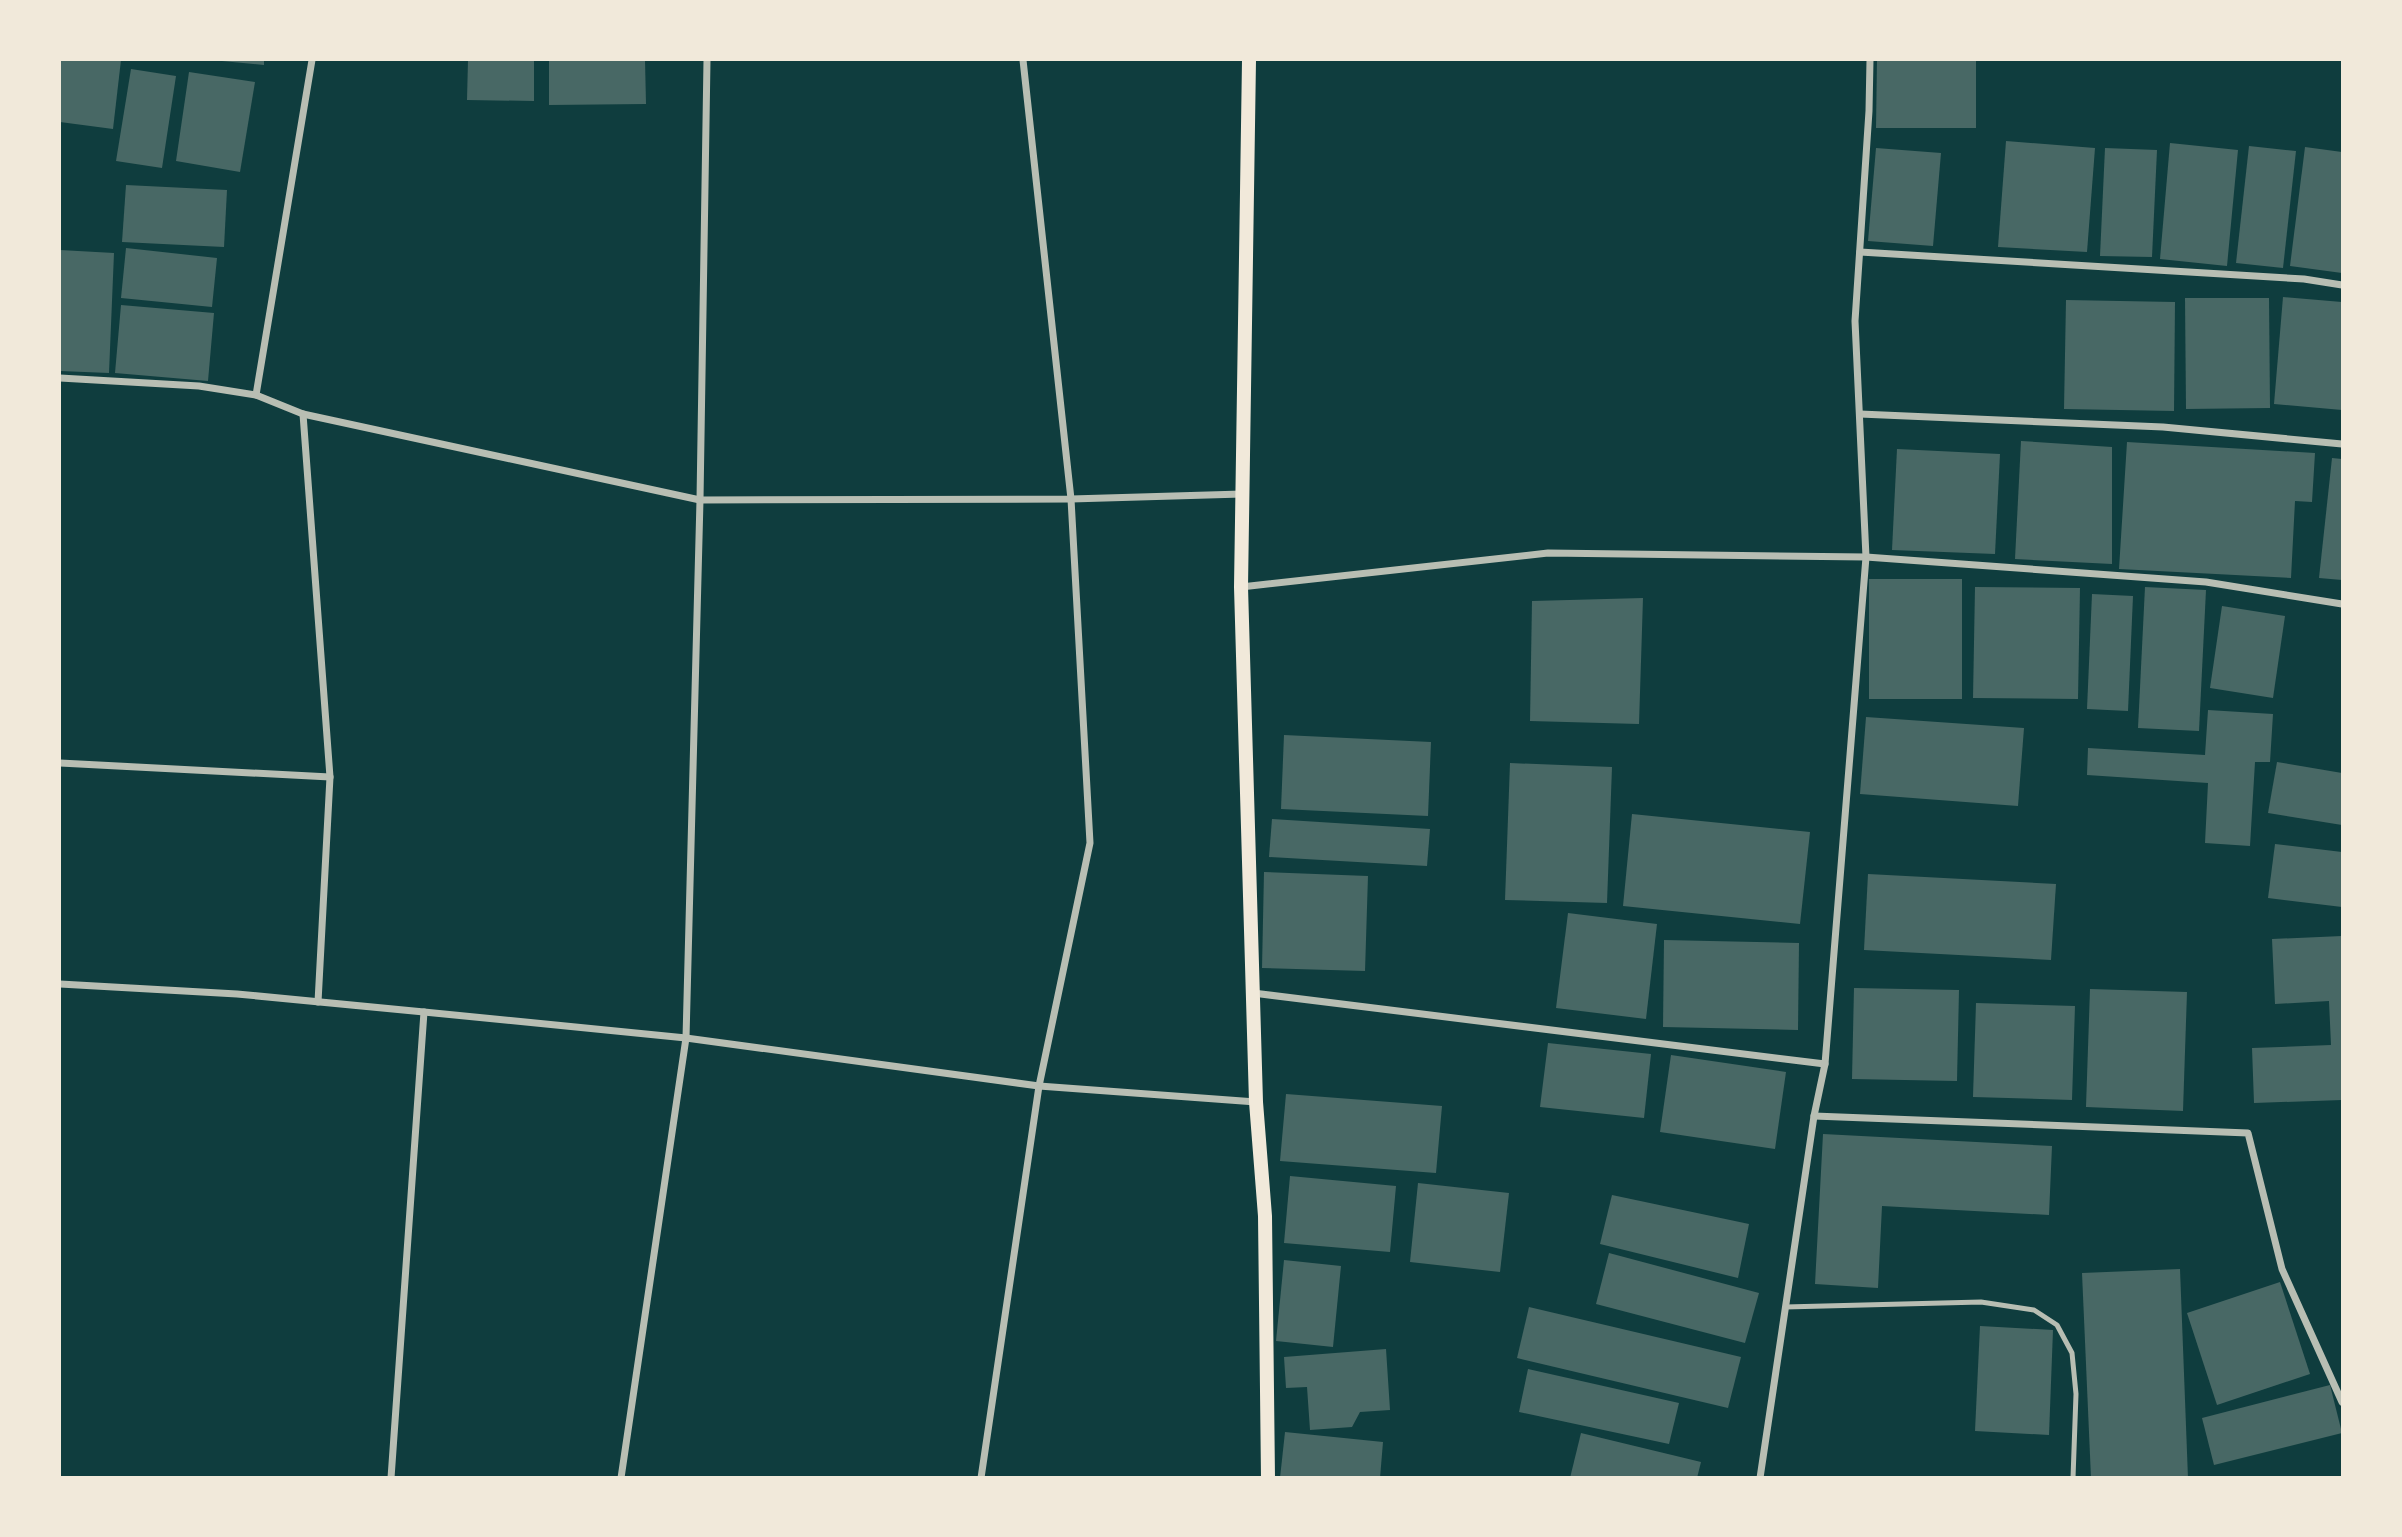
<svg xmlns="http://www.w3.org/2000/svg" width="2402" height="1537" viewBox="0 0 2402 1537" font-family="'Alegreya Sans',sans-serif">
<rect width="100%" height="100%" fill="#0f3d3e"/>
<g fill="#486865">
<polygon points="60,60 121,60 113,129 60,122"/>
<polygon points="222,60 264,60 264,65 222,61"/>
<polygon points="468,60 534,60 534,101 467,100"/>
<polygon points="549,60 645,60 646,104 549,105"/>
<polygon points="1877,60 1976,60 1976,128 1876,128"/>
<polygon points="131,69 176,76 162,168 116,161"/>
<polygon points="189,72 255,82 240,172 176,161"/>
<polygon points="2006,141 2095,148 2087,252 1998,247"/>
<polygon points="2170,143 2238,150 2227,266 2160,259"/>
<polygon points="2249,146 2296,151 2283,268 2236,263"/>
<polygon points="2305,147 2342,152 2342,273 2290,266"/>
<polygon points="1876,148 1941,153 1933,246 1868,241"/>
<polygon points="2105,148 2157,150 2152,257 2100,256"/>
<polygon points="126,185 227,190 224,247 122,242"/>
<polygon points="126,248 217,258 212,307 121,298"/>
<polygon points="60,250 114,253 109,373 60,371"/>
<polygon points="2283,297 2342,302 2342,410 2274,404"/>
<polygon points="2185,298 2269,298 2270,408 2186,409"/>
<polygon points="2066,300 2175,302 2174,411 2064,409"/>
<polygon points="121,305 214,313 208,381 115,373"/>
<polygon points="2021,441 2112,447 2112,564 2015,559"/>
<polygon points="2127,442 2315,453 2312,502 2295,501 2291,578 2119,569"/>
<polygon points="1897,449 2000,454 1995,554 1892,550"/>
<polygon points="2332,458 2342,459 2342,580 2319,578"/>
<rect x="1869" y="579" width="93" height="120"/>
<polygon points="1975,587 2080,588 2078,699 1973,698"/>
<polygon points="2145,587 2206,590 2199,731 2138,728"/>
<polygon points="2092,594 2133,596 2128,711 2087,709"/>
<polygon points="1643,598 1639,724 1530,721 1532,601"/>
<polygon points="2222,606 2285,616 2273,698 2210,688"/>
<polygon points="2208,710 2273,714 2270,762 2255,762 2250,846 2205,843 2208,783 2087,775 2088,748 2205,755"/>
<polygon points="1866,717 2024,728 2018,806 1860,794"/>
<polygon points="1284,735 1431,742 1428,816 1281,809"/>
<polygon points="2277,762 2342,773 2342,825 2268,813"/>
<polygon points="1510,763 1612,767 1607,903 1505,900"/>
<polygon points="1632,814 1810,832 1800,924 1623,906"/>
<polygon points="1272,819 1430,829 1427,866 1269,857"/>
<polygon points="2275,844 2342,852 2342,907 2268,898"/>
<polygon points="1264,872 1368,876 1365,971 1262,968"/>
<polygon points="1868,874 2056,884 2051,960 1864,950"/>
<polygon points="1568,913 1657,924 1646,1019 1556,1008"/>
<polygon points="2342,936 2342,1100 2254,1103 2252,1048 2331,1045 2329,1001 2275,1004 2272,939"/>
<polygon points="1664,940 1799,943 1798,1030 1663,1027"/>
<polygon points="1854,988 1959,990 1957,1081 1852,1079"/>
<polygon points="2090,989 2187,992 2183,1111 2086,1107"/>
<polygon points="1976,1003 2075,1006 2072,1100 1973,1097"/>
<polygon points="1548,1043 1651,1054 1644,1118 1540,1107"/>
<polygon points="1671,1055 1786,1072 1775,1149 1660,1132"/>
<polygon points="1286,1094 1442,1106 1436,1173 1280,1161"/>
<polygon points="1823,1134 2052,1146 2049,1215 1882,1206 1878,1288 1815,1284"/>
<polygon points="1290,1176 1396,1186 1390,1252 1284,1243"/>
<polygon points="1418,1183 1509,1193 1500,1272 1410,1262"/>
<polygon points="1612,1195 1749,1224 1738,1278 1600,1244"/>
<polygon points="1609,1253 1759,1293 1745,1343 1596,1304"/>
<polygon points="1284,1260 1341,1266 1333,1347 1276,1341"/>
<polygon points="2180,1269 2188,1478 2091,1478 2082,1273"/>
<polygon points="2280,1282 2310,1374 2217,1405 2187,1313"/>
<polygon points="1529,1307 1741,1357 1728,1408 1517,1358"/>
<polygon points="1980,1326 2053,1330 2049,1435 1975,1431"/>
<polygon points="1386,1349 1390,1410 1360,1412 1352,1427 1310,1430 1307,1387 1286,1388 1284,1357"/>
<polygon points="1528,1369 1679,1403 1669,1444 1519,1412"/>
<polygon points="2330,1385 2342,1433 2214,1465 2202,1418"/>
<polygon points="1285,1432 1383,1442 1380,1478 1280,1478"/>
<polygon points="1581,1433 1701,1462 1697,1478 1570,1478"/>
</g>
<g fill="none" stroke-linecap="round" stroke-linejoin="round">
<polyline stroke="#b8beb3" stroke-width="5" points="1785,1307 1981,1302 2034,1310 2057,1325 2072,1353 2076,1394 2073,1478"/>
<g stroke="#b8beb3" stroke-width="7">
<polyline points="1860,252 2304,279 2342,285"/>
<polyline points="60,378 199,386 256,395 303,414 700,500 1071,499 1242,494"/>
<polyline points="256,395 312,60"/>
<polyline points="303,414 330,777 318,1002"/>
<polyline points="1860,414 2163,427 2342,444"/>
<polyline points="1241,587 1548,553 1866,557 2206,582 2342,604"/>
<polyline points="60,763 330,777"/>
<polyline points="60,984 237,994 424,1012 686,1038 1039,1086 1256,1102"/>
<polyline points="1253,993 1825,1064"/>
<polyline points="1814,1116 2248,1133 2282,1269 2342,1402"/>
<polyline points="391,1478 424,1012"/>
<polyline points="621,1478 686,1038 700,500 707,60"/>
<polyline points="981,1478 1039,1086 1090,843 1071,499 1023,60"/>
<polyline points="1760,1478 1814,1116 1825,1064 1866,557 1855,321 1869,111 1870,60"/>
</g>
<polyline stroke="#f1e9da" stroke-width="14" points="1249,60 1241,587 1256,1102 1265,1216 1268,1478"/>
</g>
<rect width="2402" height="1537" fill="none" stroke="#f1e9da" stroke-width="122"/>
</svg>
